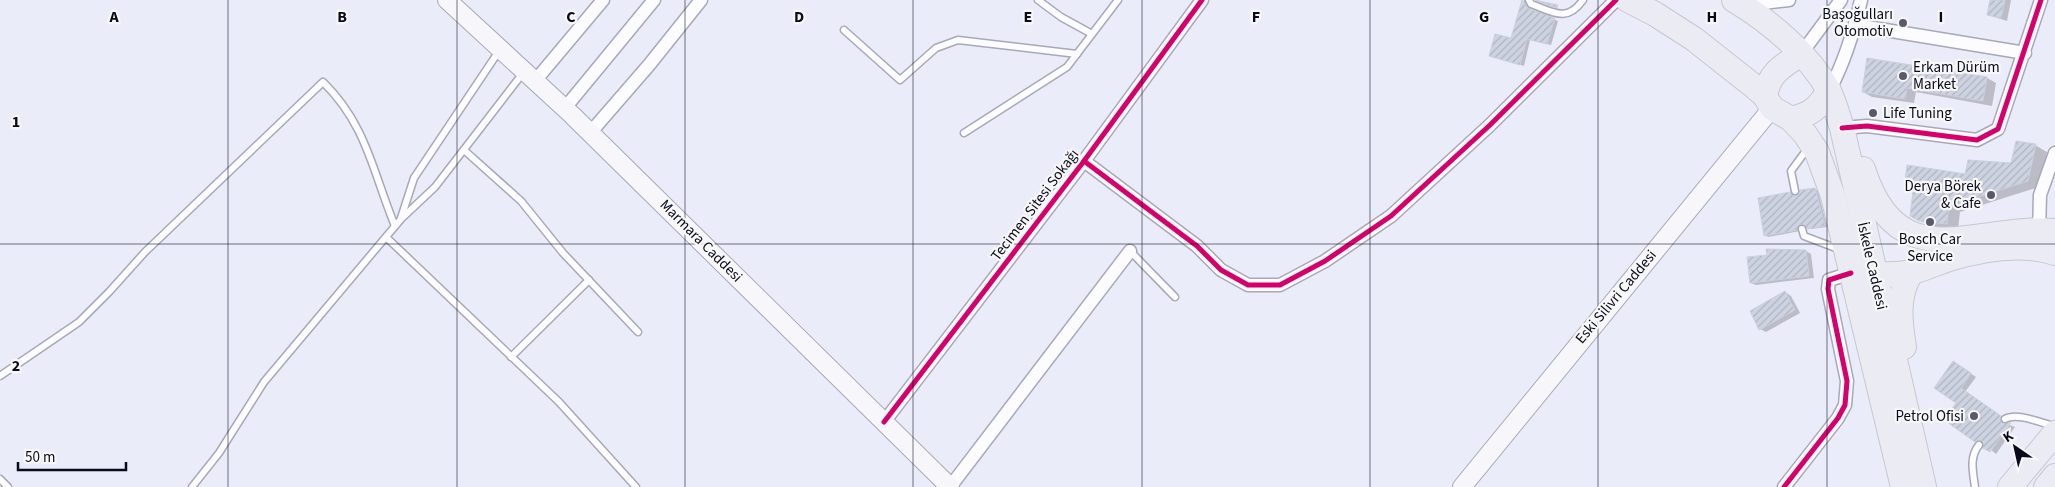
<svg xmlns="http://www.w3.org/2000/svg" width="2055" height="487" viewBox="0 0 2055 487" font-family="'Source Sans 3',sans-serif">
<defs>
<pattern id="building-hatch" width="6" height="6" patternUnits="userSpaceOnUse" patternTransform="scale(1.25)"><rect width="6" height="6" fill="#ced3e1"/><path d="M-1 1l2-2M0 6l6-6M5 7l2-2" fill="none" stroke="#b0b4c1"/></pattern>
</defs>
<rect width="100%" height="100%" fill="#ebecf9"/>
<g fill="#0003">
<polygon points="1524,0 1529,0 1528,5 1532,11 1558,21 1551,45 1530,40 1524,66 1491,56 1512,40"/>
<polygon points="1991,0 2011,0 2007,21 1988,15"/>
<polygon points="1987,78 1996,83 1992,106 1916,92 1914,103 1872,97 1863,92"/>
<polygon points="2035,145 2047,152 2039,187 1960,212 1958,229 1932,227 1911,216 1914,193 1905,188 2012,164"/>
<polygon points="1815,189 1818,191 1827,227 1811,229 1804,225 1800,231 1768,237 1765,235 1796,197"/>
<polygon points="1806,251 1811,254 1814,278 1756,285 1751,283"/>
<polygon points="1785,292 1791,296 1800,313 1766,332 1760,329"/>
<polygon points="1958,365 1976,377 1965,392 2006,420 2007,424 2015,427 1996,454 1984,444 1976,441 1958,403"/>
</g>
<g fill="url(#building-hatch)" stroke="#cad0e0">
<polygon points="1522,0 1529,9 1555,18 1547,44 1527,39 1520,65 1489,56 1495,34 1511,38"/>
<polygon points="1535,0 1558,5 1557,8 1548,5"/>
<polygon points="1990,0 2005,0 2001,18 1987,15"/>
<polygon points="1867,58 1987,77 1983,101 1907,88 1905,99 1862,92"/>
<polygon points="2016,141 2036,144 2028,181 1949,206 1947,224 1919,221 1910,216 1913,191 1904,188 1907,165 1965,174 1968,160 2011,163"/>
<polygon points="1815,188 1825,226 1807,229 1801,224 1797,230 1764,236 1758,198 1790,192 1795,196 1800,190"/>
<polygon points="1766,249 1806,250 1809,276 1750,283 1747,257 1767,255"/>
<polygon points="1785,291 1795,310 1759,330 1750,311"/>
<polygon points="1953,361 1971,373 1961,388 2001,416 2002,423 2011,423 1990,452 1983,448 1982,441 1975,442 1944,420 1956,403 1934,388"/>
</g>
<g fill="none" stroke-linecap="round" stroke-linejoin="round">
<g stroke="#a7a8b8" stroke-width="9">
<g id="lane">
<polyline points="1038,0 1061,17 1092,34"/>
<path d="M1529 0 1531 4C1553 12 1567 23 1583 0"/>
<polyline points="844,30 900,80 936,48 958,40 1077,54"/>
<polyline points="964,133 1067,67 1118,0"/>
<polyline points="464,150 521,201 563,253 638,332"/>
<polyline points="1795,191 1791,171 1808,148"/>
<polyline points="401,218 414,178 499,51"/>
<polyline points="1802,229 1804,236 1841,250"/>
<polyline points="386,237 559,402 636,487"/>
<polyline points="1130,251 1175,297"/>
<polyline points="511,357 589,280"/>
<path d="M0 376 79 322 109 292 145 252 323 82C367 125 373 173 395 226"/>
<path d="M2005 419C2017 412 2041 423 2054 426"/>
<polyline points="0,479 8,487"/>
<polyline points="192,487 219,453 264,382 401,219 435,187 523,73"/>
<path d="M1975 487C1973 472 1969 457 1979 445"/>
</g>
</g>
<g stroke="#a7a8b8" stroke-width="15">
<g id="street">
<polyline points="1747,5 1789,0"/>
<polyline points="1855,25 2025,53"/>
<polyline points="1801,54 1841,0"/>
<polyline points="535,81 603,0"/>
<path d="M1829 91C1844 63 1854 31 1861 0"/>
<polyline points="565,108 654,0"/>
<polyline points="1842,128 1867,126 1977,140 1998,129 2041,0"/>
<polyline points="590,133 649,65 701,0"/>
<polyline points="1084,161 1197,246 1221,270 1248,285 1280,285 1325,261 1391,216 1490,125 1616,0"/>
<polyline points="2039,231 2040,195 2055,153"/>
<polyline points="884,422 1084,161 1202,0"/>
<polyline points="950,487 1130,251"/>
<polyline points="1784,487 1838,418 1845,405 1847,381 1828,289 1829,280 1851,273"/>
</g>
</g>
<g stroke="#a7a8b8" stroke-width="20">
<g id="secondary">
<polyline points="447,0 572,115 950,487"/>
<polyline points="1462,487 1772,108"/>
</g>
</g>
<g stroke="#c7c7cf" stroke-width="26">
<g id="highway">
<polyline points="1628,0 1655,14 1694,39 1751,84 1765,96 1772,108 1791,119 1805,134 1817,152 1833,196 1903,487"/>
<path d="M1734 0C1769 21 1809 54 1829 91 1835 103 1838 116 1842 128L1924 487"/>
<path d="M1765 96C1769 73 1782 66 1801 54"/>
<path d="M1791 119C1812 114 1817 109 1829 91"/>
<path d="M1863 169C1898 281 1976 224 2055 231"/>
<path d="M1858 273C1876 274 1895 276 1912 272 1925 269 1936 263 1949 259 1982 249 2021 242 2055 253"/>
<path d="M1904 347C1900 322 1896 294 1912 272"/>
<polyline points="2010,487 2055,433"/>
<polyline points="2046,487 2055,476"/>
</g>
</g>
<use href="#lane" stroke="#fcfcfe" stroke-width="6"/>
<use href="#street" stroke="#fcfcfe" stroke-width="12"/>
<use href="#secondary" stroke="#f7f7fb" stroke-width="18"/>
<use href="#highway" stroke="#ebecf3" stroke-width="24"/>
<g stroke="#f7f7f7" stroke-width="8">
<g id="cycleway">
<polyline points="1842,128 1867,126 1977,140 1998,129 2041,0"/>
<polyline points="1084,161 1197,246 1221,270 1248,285 1280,285 1325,261 1391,216 1490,125 1616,0"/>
<polyline points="884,422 1084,161 1202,0"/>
<polyline points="1784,487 1838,418 1845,405 1847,381 1828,289 1829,280 1851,273"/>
</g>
</g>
<use href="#cycleway" stroke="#d6006c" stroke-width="5"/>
</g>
<path fill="none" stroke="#0a0a1d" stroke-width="1" stroke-opacity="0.55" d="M228 0V487M457 0V487M685 0V487M913 0V487M1142 0V487M1370 0V487M1598 0V487M1827 0V487M0 244H2055"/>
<g fill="#59596a" stroke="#f7f7f7" stroke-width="2">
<circle cx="1903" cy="23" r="5"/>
<circle cx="1903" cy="76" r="5"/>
<circle cx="1873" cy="113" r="5"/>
<circle cx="1991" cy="195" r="5"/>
<circle cx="1930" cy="222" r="5"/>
<circle cx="1974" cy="416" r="5"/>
</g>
<g text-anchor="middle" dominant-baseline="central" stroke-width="4.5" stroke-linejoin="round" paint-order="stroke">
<g font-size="15" fill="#0a0a1d" stroke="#f7f7f7" text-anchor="end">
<text x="1893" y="14">Başoğulları<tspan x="1893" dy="17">Otomotiv</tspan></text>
<text x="1913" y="67" text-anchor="start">Erkam Dürüm<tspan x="1913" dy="17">Market</tspan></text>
<text x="1883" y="113" text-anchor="start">Life Tuning</text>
<text x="1981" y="186">Derya Börek<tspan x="1981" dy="17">&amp; Cafe</tspan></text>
<text x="1930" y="239" text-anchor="middle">Bosch Car<tspan x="1930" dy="17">Service</tspan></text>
<text x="1964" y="416">Petrol Ofisi</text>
</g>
<g font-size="15" fill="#0a0a1d" stroke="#f7f7f7">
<text transform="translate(1035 205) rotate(-53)">Tecimen Sitesi Sokağı</text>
<text transform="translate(701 241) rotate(45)">Marmara Caddesi</text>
<text transform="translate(1872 266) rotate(77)">İskele Caddesi</text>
<text transform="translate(1616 297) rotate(-50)">Eski Silivri Caddesi</text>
</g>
</g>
<g font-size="16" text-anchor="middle" font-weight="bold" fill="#0a0a1d" stroke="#f7f7f7" stroke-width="4.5" stroke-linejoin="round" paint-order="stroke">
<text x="114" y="22">A</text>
<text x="342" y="22">B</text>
<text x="571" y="22">C</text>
<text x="799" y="22">D</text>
<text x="1028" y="22">E</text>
<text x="1256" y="22">F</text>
<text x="1484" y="22">G</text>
<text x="1712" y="22">H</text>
<text x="1941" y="22">I</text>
<text x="16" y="127">1</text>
<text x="16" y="371">2</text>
</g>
<g transform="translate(2015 447) rotate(326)" stroke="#f7f7f7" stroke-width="4" paint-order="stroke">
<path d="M0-4L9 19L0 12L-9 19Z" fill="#0a0a1d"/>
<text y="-8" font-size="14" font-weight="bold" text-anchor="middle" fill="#0a0a1d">K</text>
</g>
<path d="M18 462v8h108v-8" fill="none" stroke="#0a0a1d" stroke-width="2.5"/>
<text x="25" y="462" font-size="15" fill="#0a0a1d" stroke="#f7f7f7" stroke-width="4" paint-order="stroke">50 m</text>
</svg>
